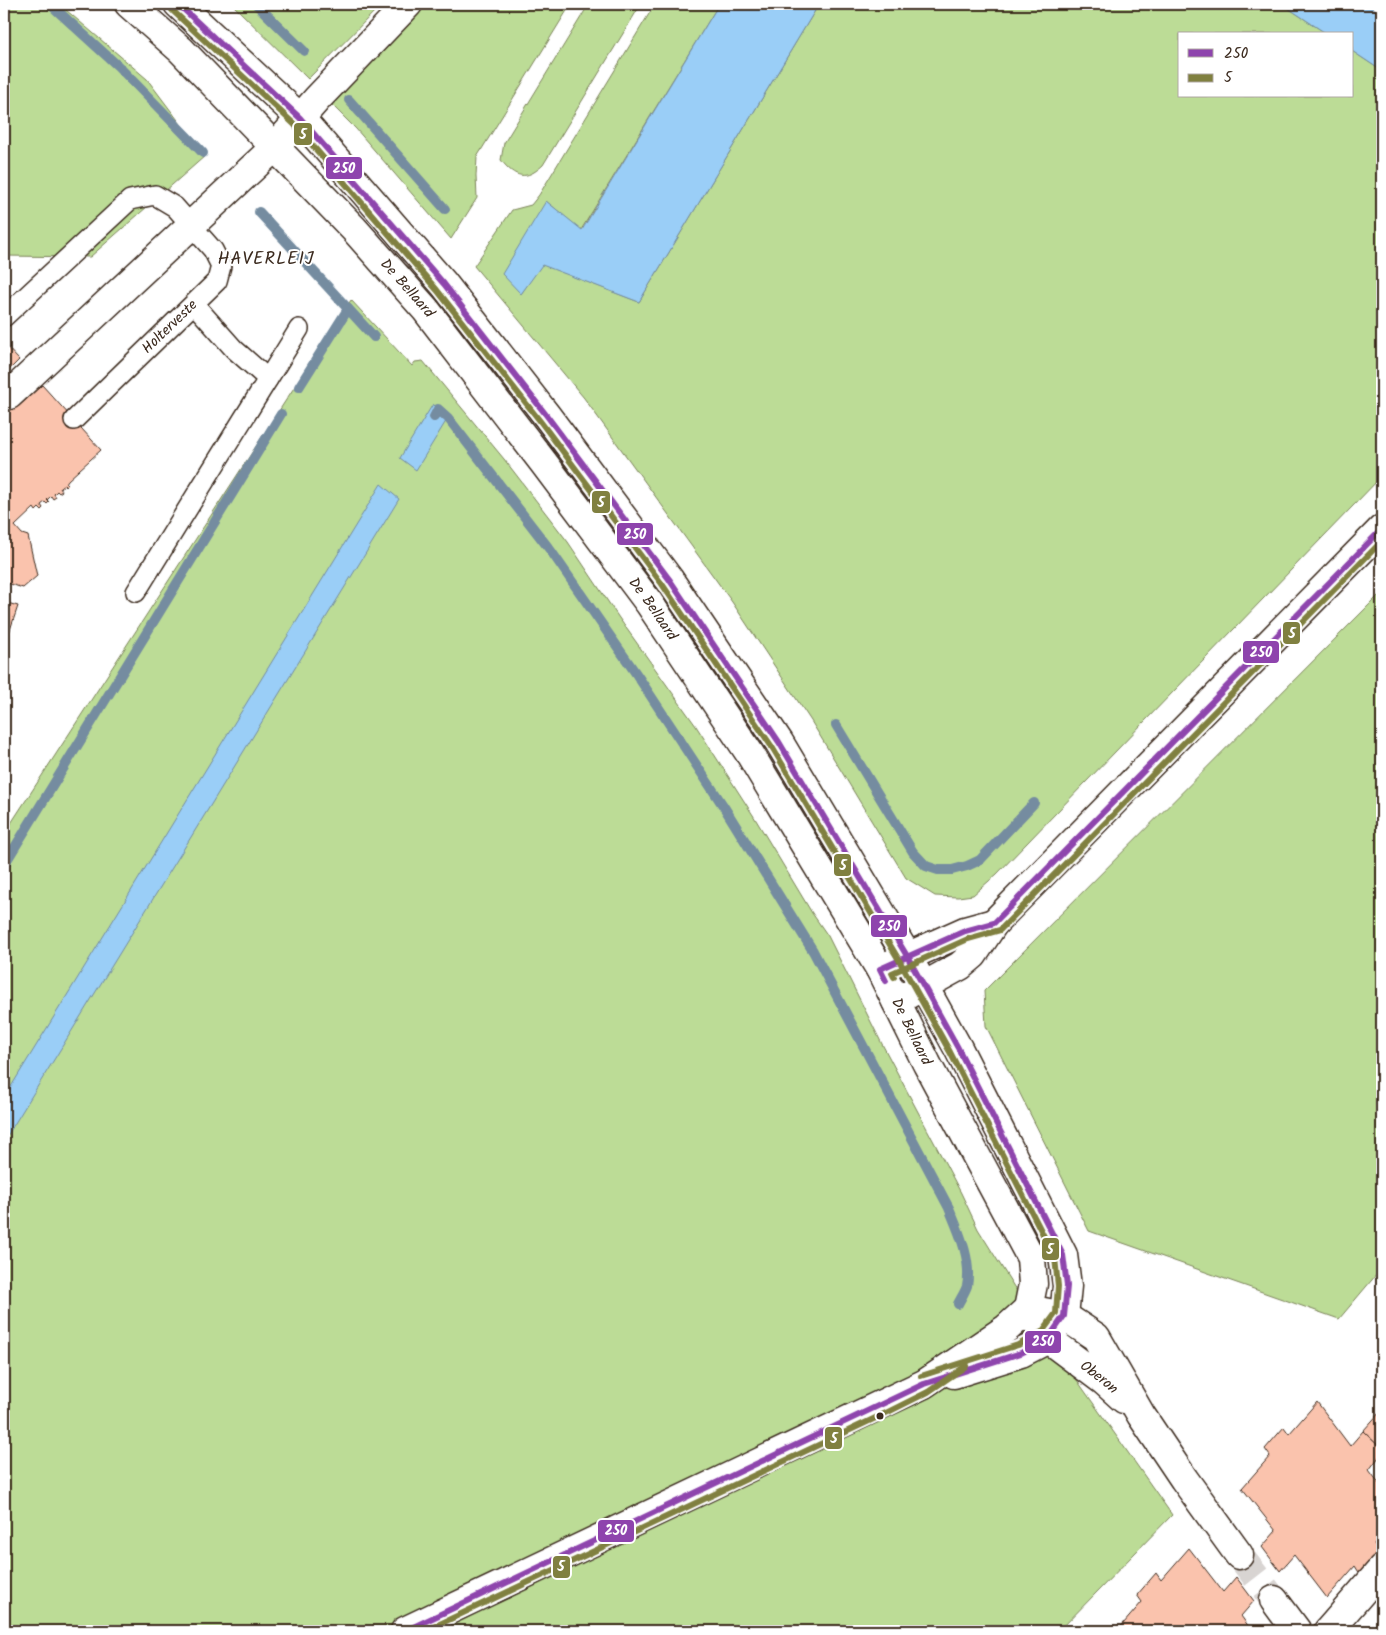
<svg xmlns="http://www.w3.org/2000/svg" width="1386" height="1635" viewBox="0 0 1386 1635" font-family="Kalam,sans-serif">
<rect width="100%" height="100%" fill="#fff"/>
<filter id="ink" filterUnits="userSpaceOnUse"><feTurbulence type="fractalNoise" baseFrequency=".02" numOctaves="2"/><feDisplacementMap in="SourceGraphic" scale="10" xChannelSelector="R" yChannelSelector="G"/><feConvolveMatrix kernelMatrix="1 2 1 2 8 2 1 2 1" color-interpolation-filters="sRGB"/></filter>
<g filter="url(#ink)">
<g fill="#bcdc96" stroke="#7c835a">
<polygon points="4,4 59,4 147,79 205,156 90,257 4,256"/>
<polygon points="232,4 382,4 308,79"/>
<polygon points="426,4 571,4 477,157 476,176 477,198 451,239 356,129 331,104"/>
<path d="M589 4H641L543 165C526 181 515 178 501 160L504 143Z"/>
<polygon points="655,4 719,4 581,230 546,201 521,294 541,264 639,302 819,4 1282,4 1327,34 1180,34 1180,96 1352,96 1352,51 1382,71 1382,476 997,874 973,895 958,897 935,896 906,878 811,721 732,602 584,398 474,266 512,210 531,205 539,195"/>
<polygon points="351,300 412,366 415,362 423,361 504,459 568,542 619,618 696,726 753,815 812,913 828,936 881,1042 961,1193 978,1229 1036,1322 1172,1515 1059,1631 4,1631 4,834"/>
<polygon points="1382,592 1382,1268 1339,1319 1089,1231 986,1026 984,991"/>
</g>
<g fill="#9acef7" stroke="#748ca0">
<polygon points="719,4 819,4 639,302 542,265 521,294 502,274 546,201 582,230"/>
<polygon points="1282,4 1370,4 1382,18 1382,71 1352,51 1352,34 1327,34"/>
<polygon points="433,404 448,418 416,470 400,458"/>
<polygon points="381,484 399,499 4,1141 4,1098"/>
</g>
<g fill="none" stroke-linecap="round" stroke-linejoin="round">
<g stroke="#748ca0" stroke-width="10">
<polyline points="50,4 118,66 203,153"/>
<polyline points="256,4 304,51"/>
<polyline points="349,100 445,209"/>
<polyline points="259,212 374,337"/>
<polyline points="299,387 348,309"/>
<path d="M434 417 438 409 448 418 551 551 637 675 724 807 813 951 949 1208C959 1232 972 1260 967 1286 965 1292 961 1298 958 1304"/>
<polyline points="836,725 913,852 926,866 938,870 952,870 967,866 980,860 1034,803"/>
<polyline points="4,865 281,414"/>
</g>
</g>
<g fill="#fac3ad" stroke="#3b2a1e">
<polygon points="4,344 19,360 4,375"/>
<polygon points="42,385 101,450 68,480 66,483 68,485 66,487 64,485 60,488 62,491 59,493 57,491 54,494 56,497 53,499 51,496 47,500 49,502 47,504 45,502 41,505 43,508 41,510 39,508 36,511 34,508 15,526 22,534 28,536 37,576 23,588 4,582 4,390 19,406"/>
<polygon points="4,602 18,606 9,633 4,632"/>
<polygon points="1317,1402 1350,1446 1363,1431 1382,1449 1382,1453 1369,1470 1382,1487 1382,1535 1374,1545 1380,1552 1360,1574 1355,1566 1327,1598 1294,1555 1280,1571 1262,1547 1276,1531 1242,1488 1270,1456 1265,1449 1284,1427 1289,1434"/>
<polygon points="1381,1411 1382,1412 1382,1449 1363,1431"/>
<polygon points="1189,1548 1223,1592 1236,1577 1254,1601 1241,1616 1252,1631 1117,1631 1142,1602 1137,1595 1156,1573 1161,1580"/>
</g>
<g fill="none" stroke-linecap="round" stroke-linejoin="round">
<polyline stroke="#d8d4d2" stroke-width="28" stroke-dasharray="28 14" stroke-linecap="butt" points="1239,1555 1274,1600"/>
<g stroke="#3b2a1e" stroke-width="22">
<g id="service">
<polyline points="194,304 234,349 268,379"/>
<polyline points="4,317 130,200 155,195 175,207 213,250 221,266 217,281 74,420"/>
<polyline points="136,592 299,329"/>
</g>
</g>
<g stroke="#3b2a1e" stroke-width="31">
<g id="minor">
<polyline points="9,395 275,147 317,99 408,4"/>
<polyline points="880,969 965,931 994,923"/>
<polyline points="896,1001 960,966 973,955 994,923 1382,529"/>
<polyline points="1028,1309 1064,1316 1096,1337 1141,1415 1184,1479 1239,1555"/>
<path id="s1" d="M1038 1325 1048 1339 1104 1381 1124 1399"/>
<polyline points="954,1374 1021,1353 1048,1339 1064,1316"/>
<polyline points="1274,1600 1297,1631"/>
<polyline points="405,1631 924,1384 1007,1328 1028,1309"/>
<polyline points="1328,1631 1382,1569"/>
</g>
</g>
<g stroke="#3b2a1e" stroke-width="31">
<g id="tertiary">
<path id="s2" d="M129 4 181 50 354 229 426 310 543 462 649 603 750 754 880 969 927 1064 1031 1258 1033 1284 1028 1309"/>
<polyline points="178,4 300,118 444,284 547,416 669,579 779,742 907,956 958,1048 1063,1255 1067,1286 1064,1316"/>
</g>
</g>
<use href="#service" stroke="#fff" stroke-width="19"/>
<use href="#minor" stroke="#fff" stroke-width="28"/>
<use href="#tertiary" stroke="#fff" stroke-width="28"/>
<g stroke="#fff" stroke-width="10">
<g id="bus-1">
<polyline points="178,4 300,118 444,284 547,416 669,579 779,742 907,956 958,1048 1063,1255 1067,1286 1064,1316 1048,1339 1021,1353 924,1384 405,1631"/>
<polyline points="886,981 880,969 965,931 994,923 1382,529"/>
</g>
</g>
<g stroke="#fff" stroke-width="10">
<g id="bus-2">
<polyline points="172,10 294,124 437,290 540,421 662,584 772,747 899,960 950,1052 1055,1258 1058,1286 1056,1313 1042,1332 1018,1345 921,1376"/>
<polyline points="894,977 892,973 968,939 1000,930 1382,541"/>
<polyline points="425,1631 884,1414 928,1392 966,1366"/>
</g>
</g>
<use href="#bus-1" stroke="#8e44ad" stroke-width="6"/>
<use href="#bus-2" stroke="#808040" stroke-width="6"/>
</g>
</g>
<circle fill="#3b2a1e" stroke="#fff" stroke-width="2" cx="880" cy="1416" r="4.5"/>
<g text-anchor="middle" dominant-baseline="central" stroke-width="4" stroke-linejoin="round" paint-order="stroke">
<g font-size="15" fill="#3b2a1e" stroke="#fff">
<text stroke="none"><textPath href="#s2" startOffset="398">De Bellaard</textPath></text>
<text transform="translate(170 327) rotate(-44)">Holterveste</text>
<text stroke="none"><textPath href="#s2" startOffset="802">De Bellaard</textPath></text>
<text stroke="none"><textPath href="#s2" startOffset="1298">De Bellaard</textPath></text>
<text stroke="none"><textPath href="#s1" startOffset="81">Oberon</textPath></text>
</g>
<g font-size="18" letter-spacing="1" fill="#3b2a1e" stroke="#fff">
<text x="266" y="259">HAVERLEIJ</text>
</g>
</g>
<g stroke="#fff" stroke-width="2">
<rect x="293" y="122" width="20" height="24" rx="5" fill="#808040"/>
<rect x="325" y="156" width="38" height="24" rx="5" fill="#8e44ad"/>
<rect x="591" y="490" width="20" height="24" rx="5" fill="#808040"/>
<rect x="616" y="522" width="38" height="24" rx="5" fill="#8e44ad"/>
<rect x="1282" y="621" width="19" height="24" rx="5" fill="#808040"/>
<rect x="1242" y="640" width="38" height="24" rx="5" fill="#8e44ad"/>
<rect x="833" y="853" width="19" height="24" rx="5" fill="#808040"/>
<rect x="870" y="914" width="38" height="24" rx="5" fill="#8e44ad"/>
<rect x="1041" y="1237" width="19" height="24" rx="5" fill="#808040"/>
<rect x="1024" y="1330" width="38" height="24" rx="5" fill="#8e44ad"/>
<rect x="824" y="1426" width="19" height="24" rx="5" fill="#808040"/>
<rect x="597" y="1519" width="38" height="24" rx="5" fill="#8e44ad"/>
<rect x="552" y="1555" width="19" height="24" rx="5" fill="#808040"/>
</g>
<g font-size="14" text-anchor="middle" font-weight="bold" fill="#fff">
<text x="303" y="139">5</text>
<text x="344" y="173">250</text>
<text x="601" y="507">5</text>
<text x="635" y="539">250</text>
<text x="1292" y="638">5</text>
<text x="1261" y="657">250</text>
<text x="843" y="870">5</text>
<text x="889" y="931">250</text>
<text x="1050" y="1254">5</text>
<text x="1043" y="1346">250</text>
<text x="834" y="1443">5</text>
<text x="616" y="1535">250</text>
<text x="561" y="1571">5</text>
</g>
<rect width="1386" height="1635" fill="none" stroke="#fff" stroke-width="20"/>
<rect x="10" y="10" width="1366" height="1615" fill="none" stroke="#3b2a1e" stroke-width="2" filter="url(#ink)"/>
<rect x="1178" y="32" width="175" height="65" fill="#ffffff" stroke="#b1aaa5"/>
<rect x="1188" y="49" width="25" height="8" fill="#8e44ad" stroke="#b1aaa5"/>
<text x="1224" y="58" font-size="15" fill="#3b2a1e">250</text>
<rect x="1188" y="74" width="25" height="8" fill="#808040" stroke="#b1aaa5"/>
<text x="1224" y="82" font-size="15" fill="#3b2a1e">5</text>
</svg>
